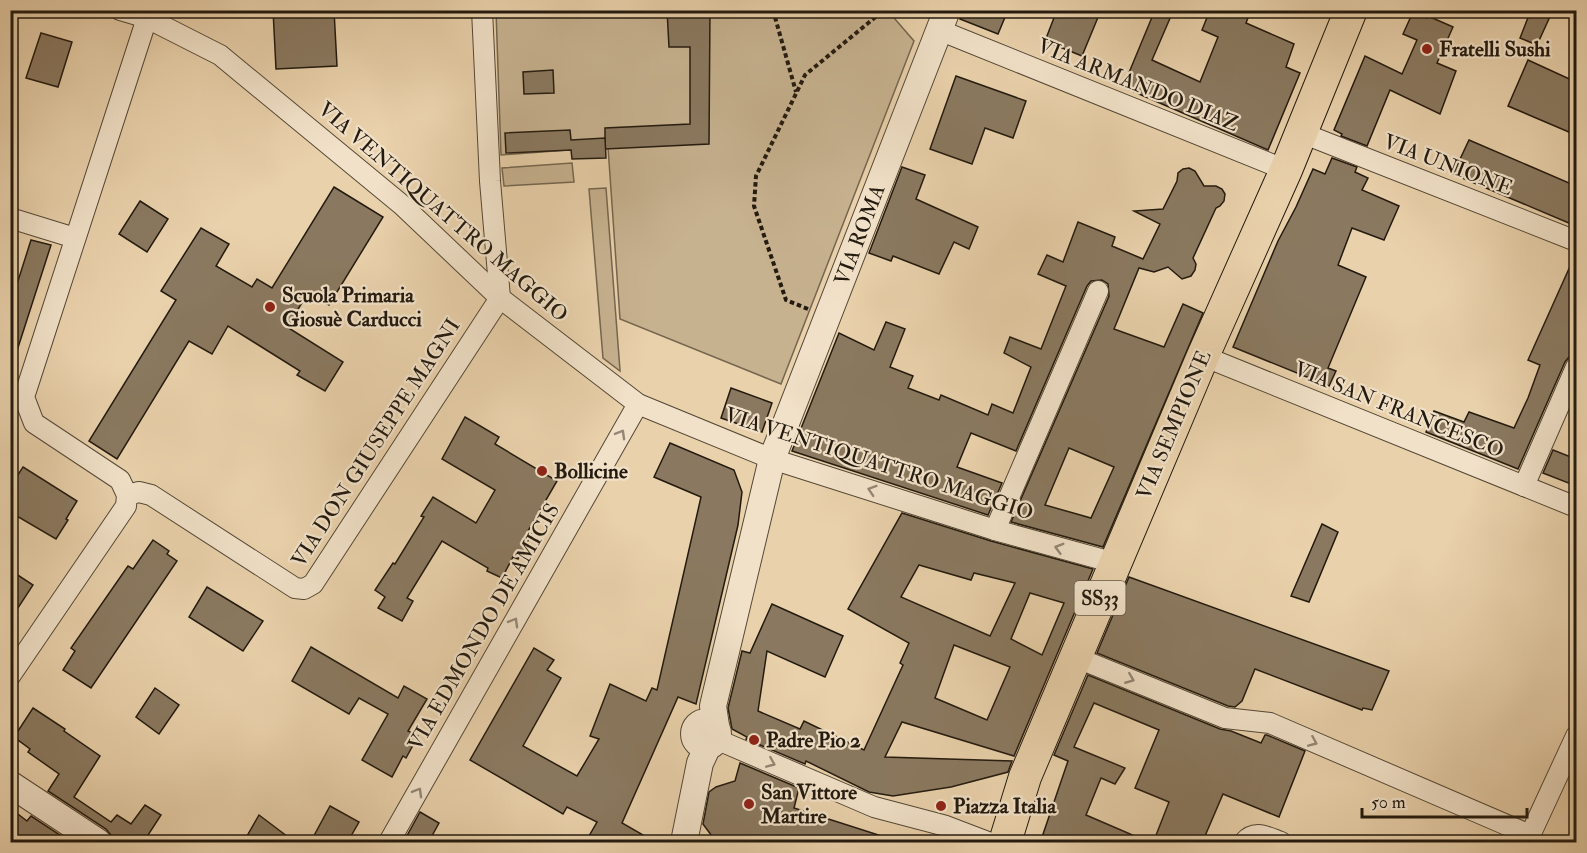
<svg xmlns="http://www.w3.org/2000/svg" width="1587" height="853" viewBox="0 0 1587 853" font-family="'IM FELL Double Pica',serif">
<rect width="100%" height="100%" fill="#e9d1ab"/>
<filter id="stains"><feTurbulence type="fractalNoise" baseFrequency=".00333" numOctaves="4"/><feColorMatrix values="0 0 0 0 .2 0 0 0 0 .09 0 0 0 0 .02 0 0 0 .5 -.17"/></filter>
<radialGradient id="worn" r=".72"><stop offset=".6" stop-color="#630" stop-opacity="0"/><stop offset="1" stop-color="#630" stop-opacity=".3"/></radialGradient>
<g fill="#c7b290" stroke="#756650" stroke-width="1.5">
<polygon points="496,11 888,11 914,41 781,384 620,319 608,147 501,155"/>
<polygon points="572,163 574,182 504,186 502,168"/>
<polygon points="606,188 620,370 620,371 603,358 589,189"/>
</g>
<g fill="#8a7960" stroke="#231a0f" stroke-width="1.5" fill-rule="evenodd">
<polygon points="273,10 334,10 337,66 276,69"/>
<polygon points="667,10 710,10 709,144 605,149 605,128 690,124 690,47 669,47"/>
<polygon points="962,10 1008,10 998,34 960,19"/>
<polygon points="1057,10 1101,10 1082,56 1045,41"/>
<polygon points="1155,10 1171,16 1152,60 1200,82 1218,37 1202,30 1210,10 1251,10 1246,23 1294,44 1286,67 1300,73 1268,150 1123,87"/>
<polygon points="1531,10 1553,10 1537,45 1520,38"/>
<polygon points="1413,12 1427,18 1428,16 1453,27 1437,63 1456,71 1440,114 1390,90 1367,146 1341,136 1342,134 1334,130 1365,56 1402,74 1417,40 1403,34"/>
<polygon points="41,33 72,42 58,87 26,78"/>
<polygon points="1528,60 1576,82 1576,135 1508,106"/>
<polygon points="553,70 554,93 524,94 523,72"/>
<polygon points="956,76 1026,101 1013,138 985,128 972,164 930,149"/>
<polygon points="570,130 571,140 605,138 606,158 572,159 571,150 506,153 505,133"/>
<polygon points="1469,140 1576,186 1576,226 1453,174"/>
<polygon points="1332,158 1357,167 1355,172 1368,178 1362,190 1399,206 1384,240 1352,228 1338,265 1366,277 1328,368 1336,371 1329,386 1233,347 1278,241 1296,207 1313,169 1325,174"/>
<polygon points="902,167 925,175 916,199 978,227 969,249 954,242 939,274 893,256 891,261 869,253"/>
<path d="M1189 168 1195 171 1204 186H1216L1222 189 1225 194 1224 201 1220 206 1216 208 1193 258 1196 264 1195 270 1191 276 1182 279 1168 267 1154 272 1139 268 1114 329 1164 347 1183 304 1203 313 1103 547 1011 522 1109 296 1108 284 1102 280 1091 281 1087 286 1016 451 971 433 957 467 1002 483 988 515 792 451 839 333 874 350 886 322 905 329 890 367 913 376 908 388 939 400 941 395 988 415 992 404 1013 413 1031 367 1004 353 1010 337 1041 349 1066 286 1038 274 1047 255 1063 262 1078 222 1115 237 1112 246 1143 259 1160 224 1134 211 1163 209 1177 181 1178 173 1183 169ZM1069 448 1114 467 1091 518 1045 505Z"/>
<polygon points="334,187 383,217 329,305 308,293 287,327 343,362 325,391 297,375 300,371 228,326 212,354 189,341 117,459 89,441 176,300 161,291 201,228 229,244 216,266 252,287 257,279 272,288"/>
<polygon points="140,201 168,219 147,252 119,234"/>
<polygon points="31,240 51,245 14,360 10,359 10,306"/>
<polygon points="1576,253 1576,355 1569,357 1565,362 1518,469 1426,432 1434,411 1464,422 1469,412 1514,428 1528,398 1540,365 1528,360"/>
<polygon points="731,388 772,403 762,432 721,418"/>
<polygon points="465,417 499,437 495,444 557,481 528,531 532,533 518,559 513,557 502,578 487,571 488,568 442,541 407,598 413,601 402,621 378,608 385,597 375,590 393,563 395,564 424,517 421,516 433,497 476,523 495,490 442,459"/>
<polygon points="670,443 734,470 742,492 738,525 696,704 678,697 622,823 657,843 585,843 597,822 567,807 563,814 470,760 534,648 554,660 547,670 561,678 523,746 577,776 599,739 590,736 610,684 646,701 652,688 657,690 701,497 654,477"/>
<polygon points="1553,450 1576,459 1576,486 1543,473"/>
<polygon points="23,467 77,501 66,519 68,520 56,539 10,512 10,487"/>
<path d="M902 513 991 541 1093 569 1014 756 902 722 885 757 1012 761 1008 772 951 787 893 796 869 792 806 761 805 764 746 739 747 737 732 729 728 708 742 651 750 653 772 604 843 636 825 677 767 651 758 711 800 729 804 721 864 750 903 665 900 663 909 643 848 609ZM919 565 971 580 974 573 1015 583 990 636 901 597ZM1030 593 1064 603 1042 655 1011 639ZM954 645 1010 667 987 720 935 698Z"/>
<polygon points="1322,524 1338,532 1309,602 1291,596"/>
<polygon points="153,540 169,551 167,554 177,561 91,688 63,670 75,651 71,648 128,566 133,569"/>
<polygon points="10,570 33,585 10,620"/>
<polygon points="1129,577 1389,671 1372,710 1363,708 1362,710 1255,669 1242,701 1235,707 1228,706 1097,653"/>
<polygon points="207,587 263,621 243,651 189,617"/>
<polygon points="311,647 398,698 404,686 427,699 408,731 418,736 406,758 403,756 392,777 362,760 388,714 359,698 349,714 292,681"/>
<polygon points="1088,675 1220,729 1231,731 1261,743 1265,735 1267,735 1305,751 1279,817 1223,794 1202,843 1153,843 1169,802 1135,788 1159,730 1094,703 1074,747 1125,768 1115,784 1101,778 1086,815 1151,843 1040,843 1068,761 1054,755"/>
<polygon points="155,688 179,705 159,734 136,717"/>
<polygon points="33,708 65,729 64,731 100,756 74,797 111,822 117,815 131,824 145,805 161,815 148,835 160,843 113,843 111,835 106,829 48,791 59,774 28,752 30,749 14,737"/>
<polygon points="740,763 799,788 794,808 891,839 890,843 717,843 703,824 709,792 716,787 735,781"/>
<polygon points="330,806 359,822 347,843 310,843"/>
<polygon points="10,808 27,821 31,816 60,835 51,843 10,843"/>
<polygon points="420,812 439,823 428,843 403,843"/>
<polygon points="259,815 296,843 243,843"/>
</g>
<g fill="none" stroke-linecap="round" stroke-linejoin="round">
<g stroke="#544836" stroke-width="22">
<g id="minor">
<polyline points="120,10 147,18 220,55 402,205 500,298 638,404 772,459 995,530 1115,563"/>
<polyline points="939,30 1286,170"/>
<polyline points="1302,133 1576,241"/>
<polyline points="10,218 75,238"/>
<polyline points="1203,356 1576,507"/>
<polyline points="1524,486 1576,367"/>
<polyline points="127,495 139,492 151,495 295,588 304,589 313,584 500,298 490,181 482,10"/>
<polyline points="995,530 1098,291"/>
<polyline points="1075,657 1225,718 1270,723 1530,835"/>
<polyline points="10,676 126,506 127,495 120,480 34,423 24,397 147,18"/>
<polyline points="718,740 874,807 946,826 988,842"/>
<polyline points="389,842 638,404"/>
<path d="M1244 842C1255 829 1267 837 1281 842"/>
<polyline points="1527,842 1576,736"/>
</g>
</g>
<g stroke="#544836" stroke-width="28">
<g id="tertiary">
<circle cx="706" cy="734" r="12"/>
<polyline points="716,726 713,706 772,459 947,10"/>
<polyline points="10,784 98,842"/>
<polyline points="684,842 700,763 708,746"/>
</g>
</g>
<g stroke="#231a0f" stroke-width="34">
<polyline id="primary" points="1005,842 1025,777 1203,356 1286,170 1351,10"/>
</g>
<g stroke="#231a0f" stroke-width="4" stroke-dasharray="4.5 3" stroke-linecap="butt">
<polyline points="773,10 796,92"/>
<polyline points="808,309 786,300 754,206 756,176 805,75 884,10"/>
</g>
<use href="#minor" stroke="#f1e1c8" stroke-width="20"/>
<use href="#tertiary" stroke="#f1e1c8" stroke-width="26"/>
<use href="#primary" stroke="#e9d1ab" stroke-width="32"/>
</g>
<defs><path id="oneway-chevron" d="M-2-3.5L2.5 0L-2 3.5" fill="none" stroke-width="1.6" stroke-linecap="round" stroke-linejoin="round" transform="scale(1.5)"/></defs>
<g stroke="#948775">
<use href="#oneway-chevron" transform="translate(621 434) rotate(-60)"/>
<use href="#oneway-chevron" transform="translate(872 490) rotate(-162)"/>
<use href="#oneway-chevron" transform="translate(1059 548) rotate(-164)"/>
<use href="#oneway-chevron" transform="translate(514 622) rotate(-60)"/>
<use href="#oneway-chevron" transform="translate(1130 679) rotate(22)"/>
<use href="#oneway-chevron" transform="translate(1313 742) rotate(23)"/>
<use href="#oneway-chevron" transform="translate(771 763) rotate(23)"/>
<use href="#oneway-chevron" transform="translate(418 792) rotate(-60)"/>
</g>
<g fill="#8f2418" stroke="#f1e1c8" stroke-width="2">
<circle cx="1427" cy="49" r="6"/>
<circle cx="270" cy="307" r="6"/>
<circle cx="542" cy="471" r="6"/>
<circle cx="754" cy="740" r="6"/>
<circle cx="749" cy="804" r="6"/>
<circle cx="941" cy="806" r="6"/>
</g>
<g text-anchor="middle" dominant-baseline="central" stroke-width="4.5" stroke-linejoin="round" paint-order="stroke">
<rect fill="#f1e1c8" stroke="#615646" stroke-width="1.5" x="1074.5" y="581" width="51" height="34" rx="4.5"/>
<g font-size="20" font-weight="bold" fill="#231a0f">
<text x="1100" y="598">SS33</text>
</g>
<g font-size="21" font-weight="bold" fill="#231a0f" stroke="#f1e1c8" text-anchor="start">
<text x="1439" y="49">Fratelli Sushi</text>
<text x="282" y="295">Scuola Primaria<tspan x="282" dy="24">Giosuè Carducci</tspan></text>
<text x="554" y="471">Bollicine</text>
<text x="766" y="740">Padre Pio 2</text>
<text x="761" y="792">San Vittore<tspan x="761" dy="24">Martire</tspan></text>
<text x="953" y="806">Piazza Italia</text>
</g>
<g font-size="21" fill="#231a0f" stroke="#f1e1c8">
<text transform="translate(1138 85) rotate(22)">VIA ARMANDO DIAZ</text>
<text transform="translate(1448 165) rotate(21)">VIA UNIONE</text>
<text transform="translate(443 212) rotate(41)">VIA VENTIQUATTRO MAGGIO</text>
<text transform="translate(860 235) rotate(-69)">VIA ROMA</text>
<text transform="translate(1399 410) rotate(22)">VIA SAN FRANCESCO</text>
<text transform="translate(1174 425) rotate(-67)">VIA SEMPIONE</text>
<text transform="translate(376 443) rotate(-57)">VIA DON GIUSEPPE MAGNI</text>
<text transform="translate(879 464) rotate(18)">VIA VENTIQUATTRO MAGGIO</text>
<text transform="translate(484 627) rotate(-60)">VIA EDMONDO DE AMICIS</text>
</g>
</g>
<rect width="1587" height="853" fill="none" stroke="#e9d1ab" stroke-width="36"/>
<rect x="12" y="12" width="1563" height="829" fill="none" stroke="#231a0f" stroke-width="3"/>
<rect x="18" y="18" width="1551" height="817" fill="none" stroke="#231a0f" stroke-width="1.5"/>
<path d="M1362 808v9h165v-9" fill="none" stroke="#231a0f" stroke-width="3"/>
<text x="1371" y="808" font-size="18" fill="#231a0f" stroke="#f1e1c8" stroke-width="4.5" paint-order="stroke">50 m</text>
<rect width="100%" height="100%" filter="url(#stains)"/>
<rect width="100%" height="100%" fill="url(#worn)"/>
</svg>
